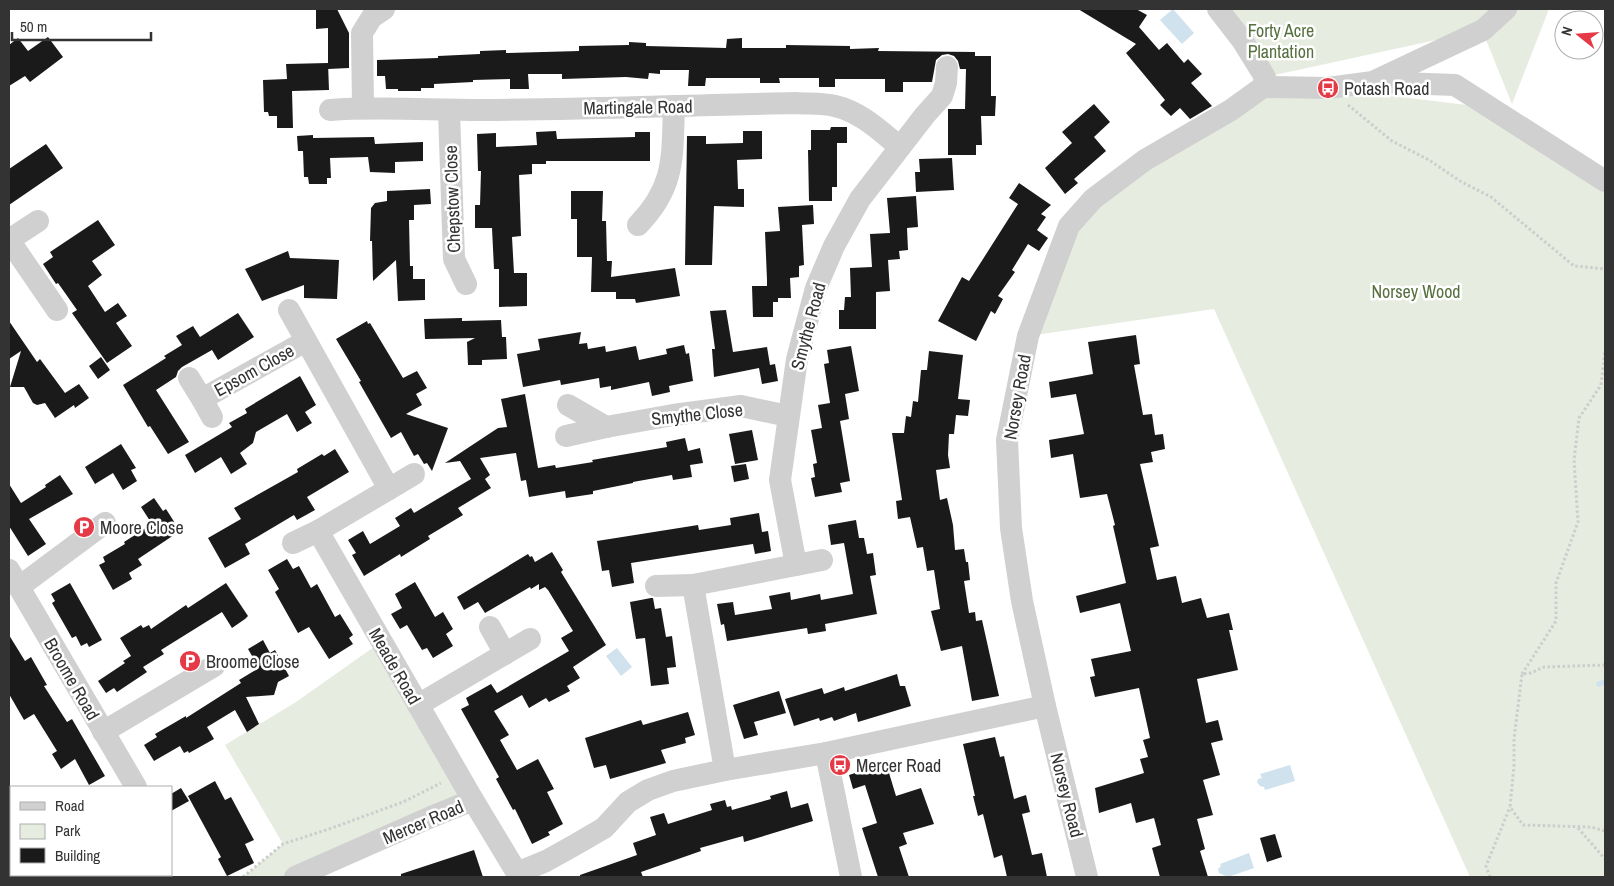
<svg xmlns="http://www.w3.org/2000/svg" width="1614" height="886" viewBox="0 0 1614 886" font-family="'Archivo Narrow',sans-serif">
<rect width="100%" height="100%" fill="#fff"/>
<g fill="#e6ecdf">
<polygon points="1215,9 1549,9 1512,104 1482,30 1265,77"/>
<polygon points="1328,88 1491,108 1605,184 1605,877 1470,877 1214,309 1028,336 1093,199 1267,91"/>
<polygon points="381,642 473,800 295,877 243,877 283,844 225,745 296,702"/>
</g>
<g fill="#cfe2ee">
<polygon points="1173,9 1194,33 1182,44 1160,20"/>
<polygon points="617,648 632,667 621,676 606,656"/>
<polygon points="1290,765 1295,781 1265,790 1264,787 1260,786 1257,782 1258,779 1262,778 1260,774"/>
<polygon points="1249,853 1254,868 1228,877 1219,873 1218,869 1221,866 1220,864"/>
</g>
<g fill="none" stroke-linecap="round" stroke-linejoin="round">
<polyline stroke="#cfe2ee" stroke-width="5.5" points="1599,684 1605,682"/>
</g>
<g fill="#1a1a1a">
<polygon points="316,9 337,9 349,33 349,68 328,69 328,28 316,29"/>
<polygon points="1078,9 1136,9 1147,15 1139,27 1159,50 1167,43 1184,63 1188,59 1202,74 1191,83 1212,106 1190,119 1180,108 1171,116 1160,105 1165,100 1126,53 1136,44"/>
<polygon points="48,37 63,57 30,82 25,76 9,86 9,45 18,38 28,51"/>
<polygon points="742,38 742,48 786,48 786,45 850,46 850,49 879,48 878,51 975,52 975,56 991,56 991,96 996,96 995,116 981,116 982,145 976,145 976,155 948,155 948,109 965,109 966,69 960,69 958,61 954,56 948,54 942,55 936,60 932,82 903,82 903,92 885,92 885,79 835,79 835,87 819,87 819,78 779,78 780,83 760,83 760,78 706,78 705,86 688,86 689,70 660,70 660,74 649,73 648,79 626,77 562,79 562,74 528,74 529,89 510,89 510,79 473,80 473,82 434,84 434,88 421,88 421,91 398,91 398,89 386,89 385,76 377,76 377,60 438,58 438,56 480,54 480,51 506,50 506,53 579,51 579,46 629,45 629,42 646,43 646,46 726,48 727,39"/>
<polygon points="328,63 329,90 292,91 293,128 277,128 277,116 269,116 268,112 264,112 263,80 287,79 286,64"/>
<polygon points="1094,104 1110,122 1094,137 1106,151 1074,179 1078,183 1065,194 1045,168 1072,143 1062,132"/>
<polygon points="831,127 847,127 847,143 837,143 837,187 832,187 832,201 809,201 808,150 811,150 811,130 830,130"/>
<polygon points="556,131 557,139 635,137 635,132 650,132 650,161 546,161 546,164 532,164 532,174 519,175 521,236 512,237 514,273 527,273 527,306 499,307 499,269 494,269 492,228 475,228 475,205 480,205 481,171 478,171 477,134 496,133 496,147 537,145 536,132"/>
<polygon points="743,131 762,131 762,159 737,160 738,189 744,189 744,207 714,206 712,265 685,265 687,136 706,136 706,144 743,143"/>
<polygon points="313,135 313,138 374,137 375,144 423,142 423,161 395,162 395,173 370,172 368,157 330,158 331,178 327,178 327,184 309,184 308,177 304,177 303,151 298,151 297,136"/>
<polygon points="46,144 63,168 9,205 9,169"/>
<polygon points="952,158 954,190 916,192 915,172 920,172 919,159"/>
<polygon points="1019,183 1051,205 1041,214 1046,217 1037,230 1048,238 1039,251 1028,244 1012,270 1015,272 998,296 1003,299 995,314 991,311 976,341 938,321 962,277 969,281 1018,204 1009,198"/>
<polygon points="430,189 431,204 414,205 414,220 409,220 410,266 413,266 413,279 425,279 425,300 398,301 396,260 373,281 372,241 370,241 371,208 375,203 387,201 387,191"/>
<polygon points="571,191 603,191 602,221 606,221 607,261 612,261 611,277 675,268 680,296 636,303 635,299 616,299 616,292 591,292 592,257 577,257 577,219 571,219"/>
<polygon points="916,196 918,227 907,228 908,250 899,251 900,259 888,260 890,291 876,292 876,329 839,329 839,310 844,310 845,297 851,297 850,268 872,267 870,234 890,233 887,198"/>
<polygon points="813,205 814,224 802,225 804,265 799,266 799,277 790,278 791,298 778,298 778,302 773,302 773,317 753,317 752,286 767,286 767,280 765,232 780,231 778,207"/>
<polygon points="98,220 115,245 92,261 102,275 88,286 105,312 118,303 127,316 116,323 132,346 107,363 72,313 77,310 58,283 56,284 43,264 53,257 50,252"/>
<polygon points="288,251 290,258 339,260 337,299 304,298 304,285 262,301 245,269"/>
<polygon points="726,310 733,352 767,347 770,365 775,364 778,381 762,384 759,368 714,377 712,349 715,349 710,311"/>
<polygon points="238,313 254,337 218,360 212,350 182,367 178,371 176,377 156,390 189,442 168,454 150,426 148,427 123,385 166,358 164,356 182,345 176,336 193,326 200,337"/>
<polygon points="462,318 462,321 501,320 502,337 506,337 507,359 482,360 482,365 468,365 467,342 475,338 425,339 424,319"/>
<polygon points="9,321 37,362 40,359 65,393 79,384 89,398 75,408 74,405 55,418 45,403 37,405 33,403 24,387 10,387 21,351 9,359"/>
<polygon points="367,321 368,324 370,323 403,378 417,371 427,388 416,394 422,405 406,414 448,428 432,471 427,463 424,464 418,454 414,456 401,432 391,438 359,382 361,381 336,339"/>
<polygon points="581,332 579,344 587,343 588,349 605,346 606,352 636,346 639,360 667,354 666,349 684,345 686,354 689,353 693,381 669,386 670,392 652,396 649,382 611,390 611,386 600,388 599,378 561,385 560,380 523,387 517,354 540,350 538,339"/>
<polygon points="1136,335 1140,364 1134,365 1143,415 1152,414 1155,435 1163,434 1165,449 1151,452 1153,462 1140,464 1159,546 1150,548 1157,580 1176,576 1182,603 1201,598 1207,618 1229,613 1233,630 1229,630 1238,670 1197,679 1206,723 1218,720 1223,740 1211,743 1220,775 1203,780 1213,815 1197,819 1205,849 1200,851 1208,877 1160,877 1152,848 1161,845 1154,818 1136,823 1131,803 1099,813 1095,788 1144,773 1140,759 1148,757 1143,740 1150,738 1139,688 1095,697 1090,677 1095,676 1091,659 1131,651 1120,603 1080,613 1076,596 1126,583 1113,526 1115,525 1107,494 1080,498 1073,454 1051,458 1049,440 1084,434 1076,394 1051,398 1049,382 1093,374 1088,342"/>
<polygon points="851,346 859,391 845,394 849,419 840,421 850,481 840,483 842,492 815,497 811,478 815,477 813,464 817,463 811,430 822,428 818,405 830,403 824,364 829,363 827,350"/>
<polygon points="929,351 963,355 958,399 970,400 968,416 956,415 954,434 949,434 948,455 950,468 936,470 940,500 947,498 953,525 955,550 964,549 966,562 968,562 970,580 964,581 969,613 975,612 976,621 982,620 999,696 972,701 962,646 941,651 931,611 940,609 934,570 927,571 923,547 917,548 910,517 898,519 896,501 902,500 892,433 904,433 906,416 911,417 913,401 918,402 921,370 927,370"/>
<polygon points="101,357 110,370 98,379 89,366"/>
<polygon points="300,376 316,405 305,412 312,423 297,432 287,414 256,432 253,443 240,453 247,464 231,474 221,457 195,473 185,455 232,427 229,423 247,413 245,409"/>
<polygon points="525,394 538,468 555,465 556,468 593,462 592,460 667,447 666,442 685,438 688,451 700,448 703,463 690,465 692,477 673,480 672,475 633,482 633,483 593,491 593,494 566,498 565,491 529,497 526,480 521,481 516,453 480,458 490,475 485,479 491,488 458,508 463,515 428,536 430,539 401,557 400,554 364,576 352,555 356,553 348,540 363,531 370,544 400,526 395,518 411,508 414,513 471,479 460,461 445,463 498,428 507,427 501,399"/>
<polygon points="752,430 758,460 735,464 729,434"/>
<polygon points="121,444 136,468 131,470 137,481 123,490 113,473 95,484 85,467"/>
<polygon points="335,449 349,472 307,497 315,510 297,520 294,515 245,544 250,554 225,568 208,538 241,519 234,508 298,472 297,469 322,454 324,456"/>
<polygon points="746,464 749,479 734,482 731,466"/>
<polygon points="60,475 73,494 29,519 46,544 28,556 9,526 9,484 21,503 46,487 45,485"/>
<polygon points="154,498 163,511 166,509 180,531 138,559 142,565 129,573 132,579 113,590 99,565 105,562 103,557 125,544 124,542 152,524 141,507"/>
<polygon points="759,513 762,532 768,531 771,551 755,554 753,544 631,563 634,583 612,587 609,570 602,571 597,541 698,525 699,530 731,525 730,518"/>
<polygon points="856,520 859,538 864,538 867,554 873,553 876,575 870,576 877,614 825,624 826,631 808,634 807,628 727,641 724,624 721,625 717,604 733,602 735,615 772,609 769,596 790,592 791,600 820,594 821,600 853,594 844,543 831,545 828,525"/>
<polygon points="552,552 563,570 561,572 606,645 573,667 580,678 567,686 570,691 549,702 546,698 529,708 522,695 494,711 509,735 500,740 517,770 538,759 554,789 547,792 563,824 548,832 550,835 532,844 515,809 513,810 496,779 499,777 461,709 469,705 466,698 491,684 497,693 569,651 561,638 573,631 548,590 545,587 539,590 539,584 531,589 530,587 485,613 478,602 464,610 457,597 528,554 530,557 532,556 535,562"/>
<polygon points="287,559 293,569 299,566 311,588 317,584 335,617 340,614 353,635 349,638 353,644 329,659 309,627 298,633 275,592 279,589 268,570"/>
<polygon points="415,582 435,617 443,612 453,629 446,634 453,646 433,658 427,648 422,650 407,625 400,629 391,614 402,608 395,594"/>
<polygon points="70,583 102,640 89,647 87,643 81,646 76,636 72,638 52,603 55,601 51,594"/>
<polygon points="226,583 248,616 245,619 232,628 222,612 161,650 164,654 143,667 147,672 117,692 114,688 106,693 98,681 125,663 123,661 131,656 120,638 141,625 143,628 149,625 151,629 186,605 188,608"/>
<polygon points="651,598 653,598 655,609 661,608 666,637 672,636 676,667 667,668 669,684 651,686 645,638 636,639 630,602"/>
<polygon points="9,635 25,661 31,657 47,685 44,686 67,722 72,719 105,776 89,785 75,759 61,769 52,754 57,751 34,714 24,720 9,694"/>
<polygon points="263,640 270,653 275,650 289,676 278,682 274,695 246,697 259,724 247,732 235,710 207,727 214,739 189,753 188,751 184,753 180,746 154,761 144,745 157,737 155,734 186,716 186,718 241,683 239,680 259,668 248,649"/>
<polygon points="897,674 900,686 905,686 911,706 858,722 856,713 834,721 832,717 820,721 819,718 794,726 785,699 822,688 824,694 844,687 845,691"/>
<polygon points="779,691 786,713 754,722 758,735 744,739 733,705"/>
<polygon points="688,712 695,735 685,738 686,743 661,750 666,763 610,779 606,765 594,768 585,738 641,720 643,725"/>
<polygon points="995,737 1000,757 1004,756 1014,799 1026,795 1030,812 1022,814 1032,855 1042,853 1047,877 1007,877 1002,855 994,858 983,814 978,816 973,796 975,796 963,744"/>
<polygon points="886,763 896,796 921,788 934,824 903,833 907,844 899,847 909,877 878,877 862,828 877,823 865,785 853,789 849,775"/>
<polygon points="215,781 225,800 231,797 254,840 245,844 254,863 227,876 218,859 221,857 188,796"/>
<polygon points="181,788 189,801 171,811 171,794"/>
<polygon points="787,791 791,808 808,803 813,821 744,842 743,836 700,848 701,851 641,872 643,877 580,877 580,875 637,855 633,843 656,835 650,817 664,813 668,824 712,810 710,804 725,800 727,807 731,806 732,810 771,799 770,796"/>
<polygon points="1275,834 1282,857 1267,862 1260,838"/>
<polygon points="474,850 483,877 401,877 401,874"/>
</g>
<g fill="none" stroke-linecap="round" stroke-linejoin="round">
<g stroke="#cdcdcd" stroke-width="3" stroke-dasharray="2.5 2.5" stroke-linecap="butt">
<polyline points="1348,105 1392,141 1429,160 1460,181 1491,197 1574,266 1605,269"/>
<polyline points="1605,665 1544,667 1531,673 1522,674 1514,739 1514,766 1510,807 1523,825 1591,827 1605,831"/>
<polyline points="1522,674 1556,621 1556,583 1578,522 1574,460 1579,418 1601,385 1605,350"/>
<polyline points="1578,828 1605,859"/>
<polyline points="243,877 283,844 332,828 403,802 441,783"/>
<polyline points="1490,877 1486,866 1510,807"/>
</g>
<g stroke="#d0d0d0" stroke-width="22">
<polyline points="1377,80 1483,30 1506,9"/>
<polyline points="1263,87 1328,88 1373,82 1455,85 1605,181"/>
<polyline points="363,108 362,33 372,17 384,9"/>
<path d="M330 110C385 106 441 111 496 110 596 109 696 105 796 103 808 104 823 103 835 106 861 112 880 131 900 147"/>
<polyline points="449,111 454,259 466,284"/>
<path d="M638 225C676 186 672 156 674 106"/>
<polyline points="9,240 57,310"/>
<polyline points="9,240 38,221"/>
<polyline points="289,310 389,489 318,531 473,800"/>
<polyline points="189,378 202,399 306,341"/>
<polyline points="202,399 212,417"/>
<polyline points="568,405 606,427 673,415 741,406 788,416"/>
<polyline points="566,436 606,427"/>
<polyline points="389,489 414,474"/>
<polyline points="293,543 318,531"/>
<polyline points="796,565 822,560"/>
<polyline points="9,570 136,787"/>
<polyline points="656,586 693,585"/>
<polyline points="19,587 105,523"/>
<polyline points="490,627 505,654"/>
<polyline points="418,705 530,639"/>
<polyline points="103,732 214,666"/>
<polyline points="826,753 851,877"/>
<polyline points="725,770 693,585 796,565 780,480 797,359 816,288 834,246 860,199 925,115 942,96 946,83 947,67"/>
<polyline points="160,875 161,877"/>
<polyline points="295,877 431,817 473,800 517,873 546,861 573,846 604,828 628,802 648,790 673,781 725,770 826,753 1045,706"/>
<polyline points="1087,877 1045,706 1022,601 1011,528 1007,440 1028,336 1069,226 1093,199 1145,160 1231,110 1263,87 1265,77 1242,40 1218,9"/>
</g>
</g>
<defs>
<g id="bus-disc" transform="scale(1.125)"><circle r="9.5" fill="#e63946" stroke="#fff"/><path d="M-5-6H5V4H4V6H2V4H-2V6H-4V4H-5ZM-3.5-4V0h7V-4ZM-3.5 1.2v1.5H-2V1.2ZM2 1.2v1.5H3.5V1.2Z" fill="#fff"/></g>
<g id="parking-disc" transform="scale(1.125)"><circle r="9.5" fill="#e63946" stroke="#fff"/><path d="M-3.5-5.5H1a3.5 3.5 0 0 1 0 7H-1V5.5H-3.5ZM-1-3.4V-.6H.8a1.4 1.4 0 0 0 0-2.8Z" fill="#fff"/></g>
</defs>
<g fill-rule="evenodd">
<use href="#bus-disc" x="1328" y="88"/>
<use href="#parking-disc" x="84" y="527"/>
<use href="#parking-disc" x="190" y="661"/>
<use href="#bus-disc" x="840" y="765"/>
</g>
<g text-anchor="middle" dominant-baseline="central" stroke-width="5" stroke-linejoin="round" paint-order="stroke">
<g font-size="18" fill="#56703f" stroke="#fff">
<text x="1281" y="30">Forty Acre<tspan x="1281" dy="21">Plantation</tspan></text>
<text x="1416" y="291">Norsey Wood</text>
</g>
<g font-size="18" fill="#333" stroke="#fff" text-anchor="start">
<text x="1344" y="88">Potash Road</text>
<text x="100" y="527">Moore Close</text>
<text x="206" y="661">Broome Close</text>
<text x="856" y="765">Mercer Road</text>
</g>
<g font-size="18" fill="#333" stroke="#fff">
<text transform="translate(638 107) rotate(-1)">Martingale Road</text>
<text transform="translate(452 199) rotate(-92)">Chepstow Close</text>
<text transform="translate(808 326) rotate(-75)">Smythe Road</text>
<text transform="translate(254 370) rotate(-29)">Epsom Close</text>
<text transform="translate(1017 397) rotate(-80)">Norsey Road</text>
<text transform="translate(697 414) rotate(-6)">Smythe Close</text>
<text transform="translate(395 666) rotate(60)">Meade Road</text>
<text transform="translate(72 679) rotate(60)">Broome Road</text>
<text transform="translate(1067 795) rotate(76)">Norsey Road</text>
<text transform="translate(423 822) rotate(-23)">Mercer Road</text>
</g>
</g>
<rect width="1614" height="886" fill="none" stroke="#333333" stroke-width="20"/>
<rect x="10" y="786" width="162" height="90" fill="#ffffff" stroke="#adadad"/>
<rect x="20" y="802" width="25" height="8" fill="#d0d0d0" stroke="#adadad"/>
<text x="55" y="811" font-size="15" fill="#333333">Road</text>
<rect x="20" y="824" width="25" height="15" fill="#e6ecdf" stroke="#adadad"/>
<text x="55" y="836" font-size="15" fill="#333333">Park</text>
<rect x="20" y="848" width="25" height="15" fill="#1a1a1a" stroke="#adadad"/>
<text x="55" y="861" font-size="15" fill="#333333">Building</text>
<g transform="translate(1579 35) rotate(287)"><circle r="24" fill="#ffffff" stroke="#adadad"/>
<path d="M0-4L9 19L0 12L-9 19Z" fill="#e63946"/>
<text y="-8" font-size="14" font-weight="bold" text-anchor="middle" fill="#333333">N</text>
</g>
<path d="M12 32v8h139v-8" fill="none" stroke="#333333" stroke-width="2.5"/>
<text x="20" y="32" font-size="15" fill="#333333" stroke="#ffffff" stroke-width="4" paint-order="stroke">50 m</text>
</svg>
